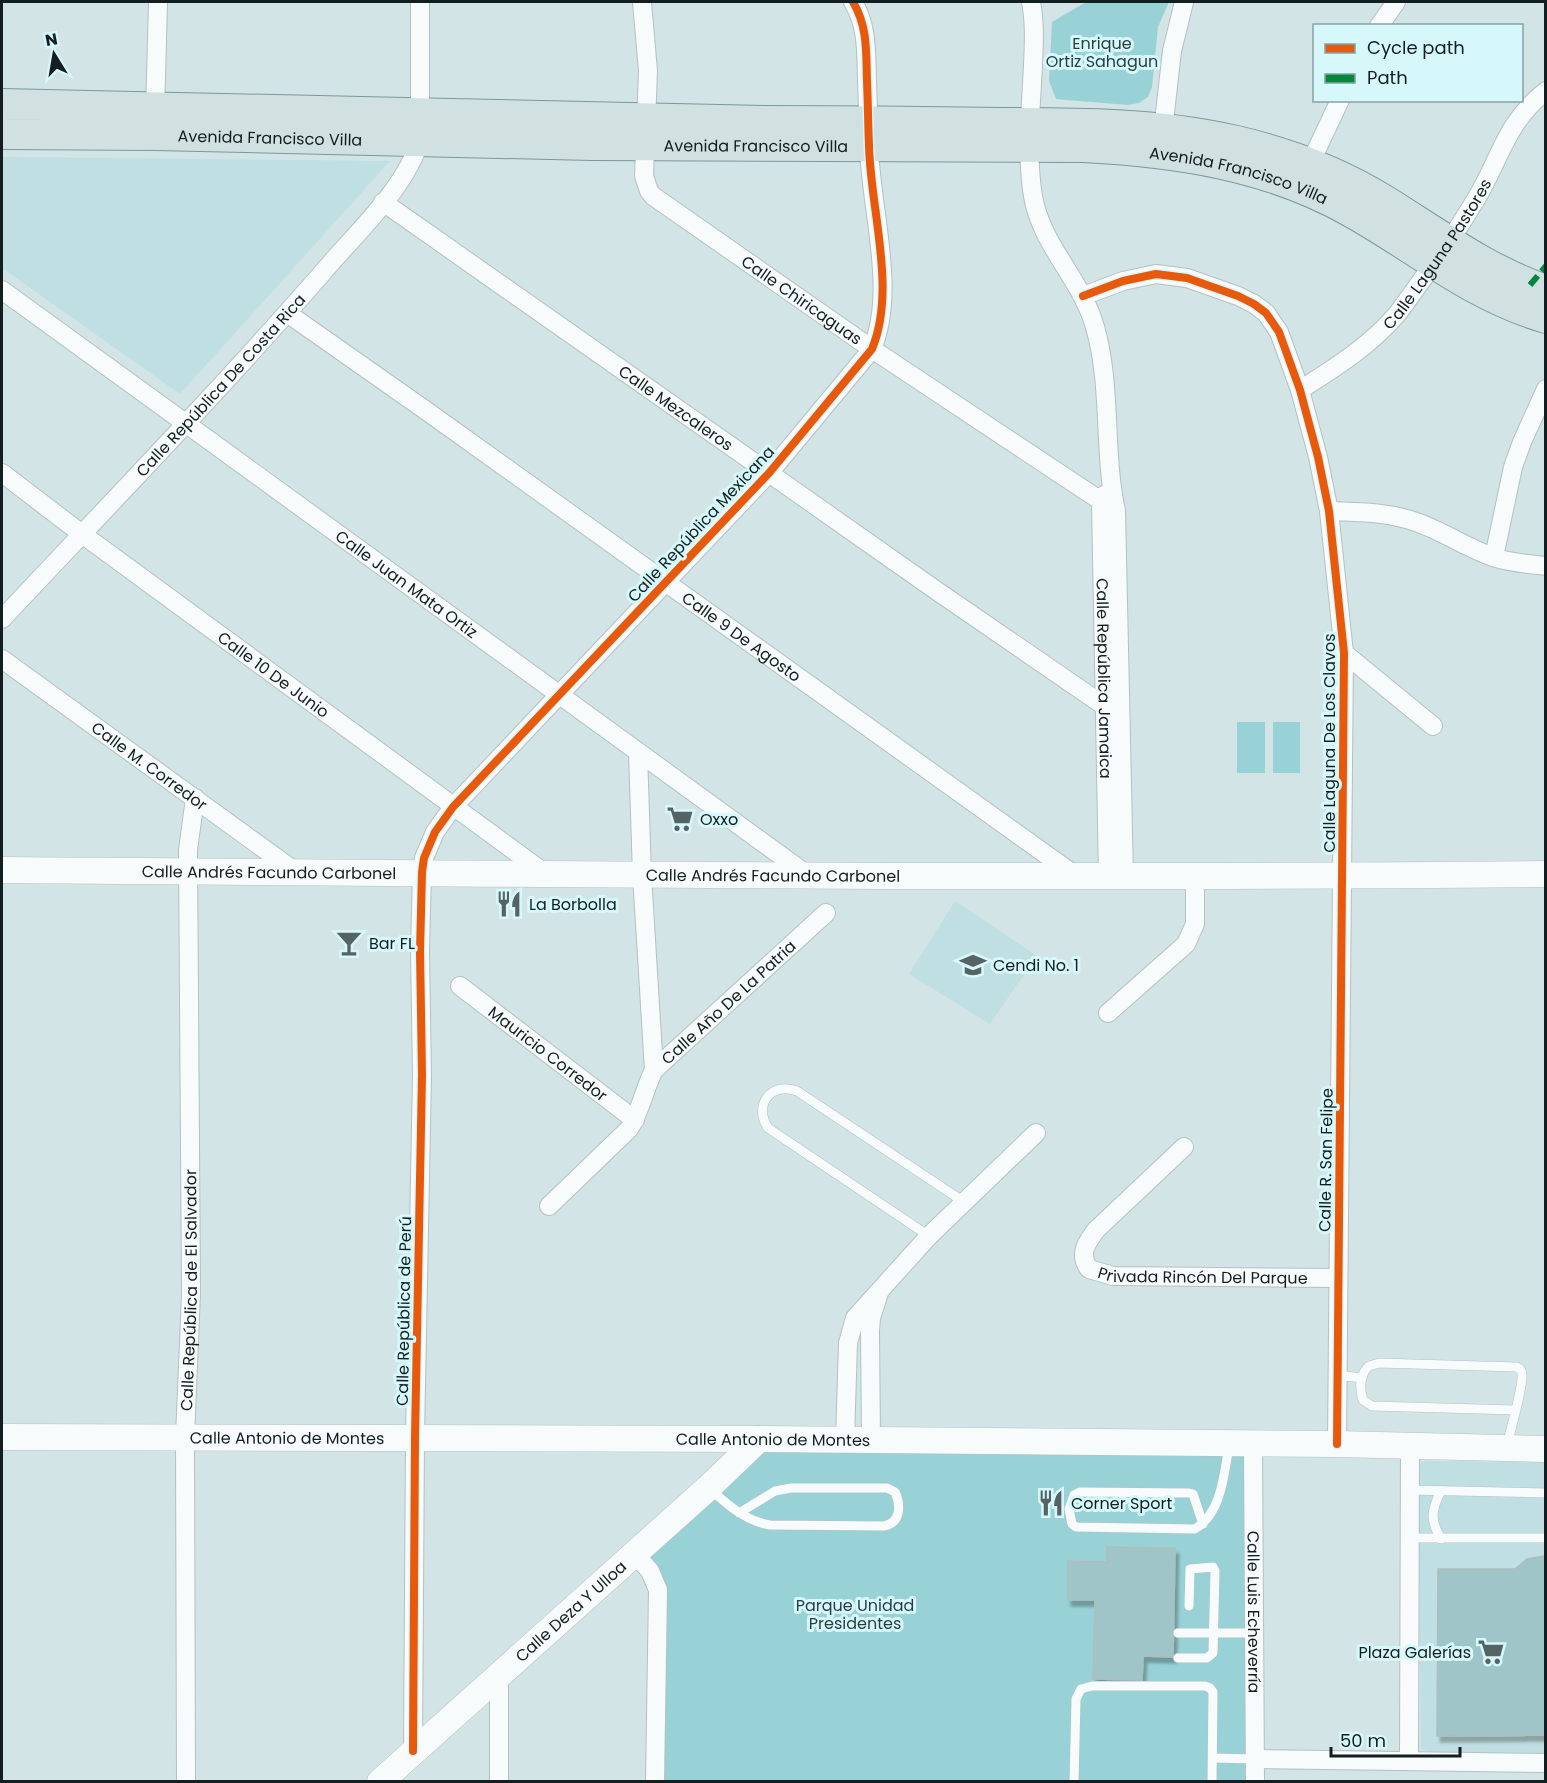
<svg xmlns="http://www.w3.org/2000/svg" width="1547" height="1783" viewBox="0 0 1547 1783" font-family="Poppins,sans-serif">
<defs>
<filter id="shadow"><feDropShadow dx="3.5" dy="6" stdDeviation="1.5" flood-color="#0004"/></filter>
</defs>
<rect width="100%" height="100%" fill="#d2e4e5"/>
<g fill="#c0dfe2">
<polygon points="2,157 390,161 180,394 2,268"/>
<polygon points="955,901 1037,956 990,1024 909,974"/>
<polygon points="1424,1461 1545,1462 1545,1753 1430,1752 1421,1749 1418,1474 1419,1465"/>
</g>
<g fill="#98d2d7">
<polygon points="1086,2 1169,2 1158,27 1152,87 1148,97 1139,103 1128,105 1066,100 1056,99 1049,81 1052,22"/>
<rect x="1237" y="722" width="28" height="51"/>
<rect x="1273" y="722" width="27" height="51"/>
<polygon points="755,1445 1249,1449 1252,1781 650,1781 652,1571 639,1551"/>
</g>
<g fill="#a0c5c8" stroke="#afbdbd" stroke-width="1.5" filter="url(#shadow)">
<polygon points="1107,1547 1175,1548 1173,1657 1143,1656 1142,1680 1093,1679 1095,1600 1068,1600 1068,1561 1107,1562"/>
<polygon points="1545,1556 1546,1735 1437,1736 1438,1569 1515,1569 1527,1559"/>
</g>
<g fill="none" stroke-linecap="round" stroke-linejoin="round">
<g stroke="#b3c1c3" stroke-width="10">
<g id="lane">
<path d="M929 1236 768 1128C753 1105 771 1081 797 1091L964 1202"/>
<polyline points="1337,1375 1362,1378"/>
<path d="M1507 1446C1510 1430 1523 1389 1522 1375 1522 1370 1521 1370 1517 1367L1379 1363 1369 1366C1360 1374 1359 1388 1363 1400L1372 1406 1515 1410"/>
<path d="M710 1489C728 1505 745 1521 770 1525L884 1526C901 1523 901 1505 895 1492L887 1488H791L775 1491 739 1513"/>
<polyline points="1410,1490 1546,1493"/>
<path d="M1203 1524 1193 1494 1189 1493 1080 1492 1074 1495 1069 1509 1072 1524 1076 1527 1195 1529C1222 1513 1224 1473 1229 1446"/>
<polyline points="1410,1538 1546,1538"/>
<path d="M1441 1539C1430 1520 1431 1510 1441 1491"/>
<polyline points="1178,1633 1254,1633"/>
<polyline points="1178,1658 1207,1658 1213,1653 1215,1571 1213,1567 1190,1569 1189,1606"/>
<polyline points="1213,1758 1255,1759"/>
<polyline points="1074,1782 1076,1699 1081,1689 1092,1686 1205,1686 1210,1688 1213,1692 1212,1782"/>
</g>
</g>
<g stroke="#b3c1c3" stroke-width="20">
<g id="street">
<path id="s1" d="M642 2 648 71 644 176 649 191 653 196 872 349 1116 511"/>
<path d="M1031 2C1035 23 1034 44 1033 65 1031 108 1026 154 1033 196 1041 245 1082 280 1095 327 1112 387 1103 451 1116 511L1124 877"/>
<polyline points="1379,26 1396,2"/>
<polyline points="155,115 158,2"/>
<polyline points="1162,139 1172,51 1184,2"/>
<polyline points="1306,172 1340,100"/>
<path id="s2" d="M383 202 937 591 1119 716"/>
<path id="s3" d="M2 290 809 876"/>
<polyline points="1083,296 1123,281 1156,274 1187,278 1238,296 1254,304 1266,313 1279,332 1300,390 1318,457 1329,511 1344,653 1337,1444"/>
<path id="s4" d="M287 313 428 412 1076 876"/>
<path id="s5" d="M1300 390C1336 367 1370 346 1398 313 1425 276 1453 238 1476 199 1501 158 1505 123 1546 91"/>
<path id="s6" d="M2 473 82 534 546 874"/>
<path id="s7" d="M1104 495 1101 502 1108 877"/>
<path d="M1329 511C1359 512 1388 512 1416 522 1443 531 1468 549 1496 558 1512 563 1529 564 1546 566"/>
<polyline points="1494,557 1513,467 1522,442 1546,389"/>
<path id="s8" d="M2 619C110 504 220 390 324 271 356 233 406 188 420 140V2"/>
<polyline points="1344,653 1433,726"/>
<path id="s9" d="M2 659 296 872"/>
<polyline points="638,753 642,875 654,1070"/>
<path id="s10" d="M460 986 635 1120"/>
<polyline points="1108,1013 1186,944 1195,924 1195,877"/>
<path id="s11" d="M1184 1147 1096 1230C1087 1242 1078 1254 1089 1269L1113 1276 1338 1278"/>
<path id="s12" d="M549 1206 629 1129C641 1111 644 1089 654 1070L826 913"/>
<polyline points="845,1440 848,1343 855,1318 929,1236 1036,1133"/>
<polyline points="871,1440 870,1331 871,1318 879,1293"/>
<path id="s13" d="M1253 1444 1255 1782"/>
<polyline points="635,1554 650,1571 658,1590 655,1782"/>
<polyline points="499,1674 499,1782"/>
<path d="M413 1751 415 1437 422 1075 420 951 422 872 424 858 435 832 453 807 769 473 872 349C897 289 870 208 869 145 868 124 868 103 867 81 866 53 868 27 853 2"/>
<polyline points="1255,1759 1546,1763"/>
<polyline points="1409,1760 1410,1447"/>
<path id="s14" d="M186 1782 185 1437 191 1293 188 850 195 798"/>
</g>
</g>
<g stroke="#b3c1c3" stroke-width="27">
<g id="secondary">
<path id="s15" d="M2 870C516 874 1031 879 1546 874"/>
<path id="s16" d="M2 1437 759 1439 1337 1444 1546 1449"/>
<path id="s17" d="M380 1782 708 1488 759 1439"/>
</g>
</g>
<g stroke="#7a999b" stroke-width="32">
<g id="primary">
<path d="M2 104C256 108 510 117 764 121 844 121 923 122 1003 123 1079 123 1157 123 1232 140 1286 152 1339 172 1386 201 1439 234 1487 270 1546 290"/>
<path id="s18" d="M2 134 155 135 592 145 1084 147C1177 152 1268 165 1351 212 1417 249 1471 296 1546 318"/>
</g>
</g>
<use href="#lane" stroke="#f8fbfb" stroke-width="9"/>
<use href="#street" stroke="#f8fbfb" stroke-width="18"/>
<use href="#secondary" stroke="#f8fbfb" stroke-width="26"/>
<use href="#primary" stroke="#d1e1e2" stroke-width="30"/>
<polyline stroke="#00873e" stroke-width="6" stroke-dasharray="12 6" stroke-linecap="butt" points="1530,285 1546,266"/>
<g stroke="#d7f8fb" stroke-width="11">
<g id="cycleway">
<polyline points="1083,296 1123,281 1156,274 1187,278 1238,296 1254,304 1266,313 1279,332 1300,390 1318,457 1329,511 1344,653 1337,1444"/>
<path d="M413 1751 415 1437 422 1075 420 951 422 872 424 858 435 832 453 807 769 473 872 349C897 289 870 208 869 145 868 124 868 103 867 81 866 53 868 27 853 2"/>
</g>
</g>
<use href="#cycleway" stroke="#e8590c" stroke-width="8"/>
</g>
<defs>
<g id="supermarket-bare" transform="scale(2.07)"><path d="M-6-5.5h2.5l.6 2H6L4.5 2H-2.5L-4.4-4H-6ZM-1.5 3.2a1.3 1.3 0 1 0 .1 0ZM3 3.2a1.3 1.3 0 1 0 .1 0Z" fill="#556364" stroke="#d7f8fb" stroke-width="2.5" paint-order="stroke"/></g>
<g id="restaurant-bare" transform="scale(2.07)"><path d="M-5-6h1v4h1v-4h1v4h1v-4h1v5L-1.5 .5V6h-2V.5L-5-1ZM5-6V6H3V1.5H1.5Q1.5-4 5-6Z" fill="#556364" stroke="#d7f8fb" stroke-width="2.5" paint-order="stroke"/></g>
<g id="bar-bare" transform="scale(2.07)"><path d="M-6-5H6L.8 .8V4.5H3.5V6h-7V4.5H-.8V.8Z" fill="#556364" stroke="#d7f8fb" stroke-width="2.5" paint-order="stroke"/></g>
<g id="school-bare" transform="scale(2.07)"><path d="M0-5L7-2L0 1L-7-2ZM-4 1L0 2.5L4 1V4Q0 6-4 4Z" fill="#556364" stroke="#d7f8fb" stroke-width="2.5" paint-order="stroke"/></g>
</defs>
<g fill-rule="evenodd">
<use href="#supermarket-bare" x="680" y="819"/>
<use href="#restaurant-bare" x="509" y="904"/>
<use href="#bar-bare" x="349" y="943"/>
<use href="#school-bare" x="973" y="965"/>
<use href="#restaurant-bare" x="1051" y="1503"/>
<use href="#supermarket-bare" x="1491" y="1652"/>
</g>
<g text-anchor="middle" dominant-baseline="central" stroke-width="6" stroke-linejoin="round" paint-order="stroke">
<g font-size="16" fill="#273f41" stroke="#d7f8fb">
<text x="1102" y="43">Enrique<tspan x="1102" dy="18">Ortiz Sahagun</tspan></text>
<text x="855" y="1605">Parque Unidad<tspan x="855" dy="18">Presidentes</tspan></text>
</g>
<g font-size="16" fill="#121e1f" stroke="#d7f8fb">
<text stroke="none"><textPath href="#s18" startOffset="268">Avenida Francisco Villa</textPath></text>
<text stroke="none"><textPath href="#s18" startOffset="754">Avenida Francisco Villa</textPath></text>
<text stroke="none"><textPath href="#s18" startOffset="1240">Avenida Francisco Villa</textPath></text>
<text stroke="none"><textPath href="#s5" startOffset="196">Calle Laguna Pastores</textPath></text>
<text stroke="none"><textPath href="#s1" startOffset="378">Calle Chiricaguas</textPath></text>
<text stroke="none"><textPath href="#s8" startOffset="320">Calle República De Costa Rica</textPath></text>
<text stroke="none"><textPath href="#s2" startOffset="358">Calle Mezcaleros</textPath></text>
<text transform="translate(701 524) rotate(-47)">Calle República Mexicana</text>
<text stroke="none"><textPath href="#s3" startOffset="500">Calle Juan Mata Ortiz</textPath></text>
<text stroke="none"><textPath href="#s4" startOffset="558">Calle 9 De Agosto</textPath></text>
<text stroke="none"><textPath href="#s6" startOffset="338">Calle 10 De Junio</textPath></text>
<text stroke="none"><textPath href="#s7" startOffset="184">Calle República Jamaica</textPath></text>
<text transform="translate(1329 743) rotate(-90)">Calle Laguna De Los Clavos</text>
<text stroke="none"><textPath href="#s9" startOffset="182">Calle M. Corredor</textPath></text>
<text stroke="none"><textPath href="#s15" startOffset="267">Calle Andrés Facundo Carbonel</textPath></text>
<text stroke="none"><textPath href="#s15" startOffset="771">Calle Andrés Facundo Carbonel</textPath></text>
<text stroke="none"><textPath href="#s12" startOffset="276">Calle Año De La Patria</textPath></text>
<text stroke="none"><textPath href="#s10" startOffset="111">Mauricio Corredor</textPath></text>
<text transform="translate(1326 1160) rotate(-89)">Calle R. San Felipe</text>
<text stroke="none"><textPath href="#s11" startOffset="279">Privada Rincón Del Parque</textPath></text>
<text stroke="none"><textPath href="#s14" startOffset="492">Calle República de El Salvador</textPath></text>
<text transform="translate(404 1311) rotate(-89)">Calle República de Perú</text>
<text stroke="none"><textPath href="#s16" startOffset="285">Calle Antonio de Montes</textPath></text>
<text stroke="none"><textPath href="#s16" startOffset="771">Calle Antonio de Montes</textPath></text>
<text stroke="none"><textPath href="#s17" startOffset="256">Calle Deza Y Ulloa</textPath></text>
<text stroke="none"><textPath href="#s13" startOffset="168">Calle Luis Echeverría</textPath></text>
</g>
<g font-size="16" fill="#121e1f" stroke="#d7f8fb" text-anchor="start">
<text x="700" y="819">Oxxo</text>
<text x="529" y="904">La Borbolla</text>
<text x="369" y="943">Bar FL</text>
<text x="993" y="965">Cendi No. 1</text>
<text x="1071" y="1503">Corner Sport</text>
<text x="1471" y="1652" text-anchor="end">Plaza Galerías</text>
</g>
</g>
<rect width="1547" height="1783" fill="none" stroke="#121e1f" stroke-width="6"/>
<rect x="1313" y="24" width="210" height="78" fill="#d7f8fb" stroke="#88a1a3" stroke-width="1.5"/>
<rect x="1325" y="44" width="30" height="9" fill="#e8590c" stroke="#88a1a3" stroke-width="1.5"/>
<text x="1367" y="54" font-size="18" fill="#121e1f">Cycle path</text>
<rect x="1325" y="74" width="30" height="9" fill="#00873e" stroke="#88a1a3" stroke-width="1.5"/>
<text x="1367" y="84" font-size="18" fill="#121e1f">Path</text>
<g transform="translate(54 54) rotate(349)" stroke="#d7f8fb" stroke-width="4.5" paint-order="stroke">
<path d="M0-4.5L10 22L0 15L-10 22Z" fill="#121e1f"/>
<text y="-9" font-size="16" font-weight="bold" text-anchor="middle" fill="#121e1f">N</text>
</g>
<path d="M1331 1747v9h129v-9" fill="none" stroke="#121e1f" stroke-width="3"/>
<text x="1340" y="1747" font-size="18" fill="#121e1f" stroke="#d7f8fb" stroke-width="4.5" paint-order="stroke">50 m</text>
</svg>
